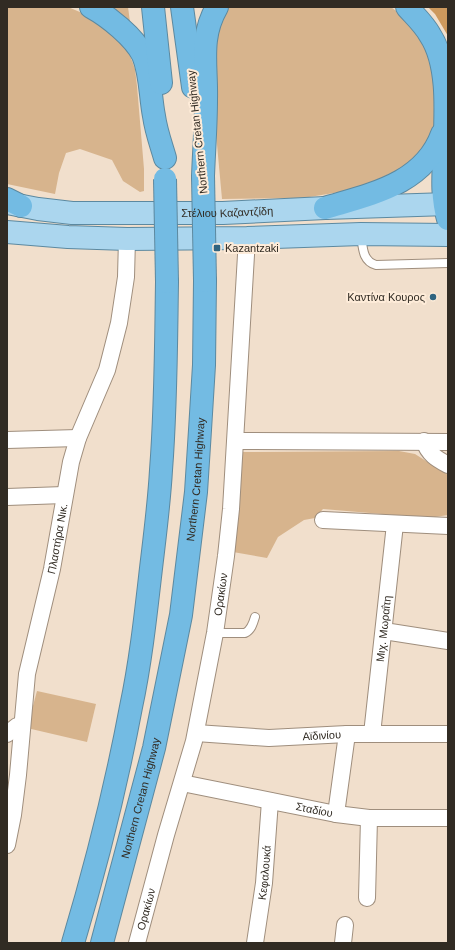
<svg xmlns="http://www.w3.org/2000/svg" width="455" height="950" viewBox="0 0 455 950" font-family="Helvetica,sans-serif">
<rect width="100%" height="100%" fill="#f1dfcc"/>
<g fill="#d7b48d">
<polygon points="7,7 68,7 94,18 128,50 135,69 137,86 144,169 144,191 140,192 123,181 112,160 80,149 66,153 59,173 55,194 7,184"/>
<polygon points="105,7 128,7 130,22"/>
<polygon points="229,7 391,7 405,18 421,39 432,63 438,107 434,130 427,146 404,167 369,184 340,192 303,198 222,199 213,101 214,41 227,10"/>
<polygon points="399,451 415,454 448,475 448,515 429,518 323,509 315,518 304,520 278,537 267,558 233,552 241,452"/>
<polygon points="37,691 96,704 87,742 27,728"/>
</g>
<polygon fill="#cd995d" points="428,7 448,7 448,36 435,14"/>
<g fill="none" stroke-linecap="round" stroke-linejoin="round">
<g stroke="#9f8e7d" stroke-width="10">
<g id="lane">
<path d="M361 235C363 247 362 261 376 265L448 263"/>
<path d="M215 633H245C251 630 253 624 255 617"/>
</g>
</g>
<g stroke="#9f8e7d" stroke-width="18">
<g id="street">
<polyline points="7,440 78,438"/>
<polyline points="236,441 448,442"/>
<path d="M424 441C428 454 437 459 448 465"/>
<polyline points="7,497 64,495"/>
<polyline points="323,520 448,526"/>
<polyline points="384,631 448,641"/>
<path id="s1" d="M196 733 269 738 347 734H448"/>
<polyline points="7,734 17,726 22,725"/>
<path id="s2" d="M372 734 395 524"/>
<path id="s3" d="M182 783 336 814 369 818H448"/>
<polyline points="336,814 347,734"/>
<path id="s4" d="M7 845 13 815 18 775 27 674 52 569 71 462 78 438 107 370 119 323 126 277 127 239"/>
<polyline points="367,898 369,818"/>
<path id="s5" d="M137 943 166 835 194 741 215 633 226 556 231 509 247 238"/>
<path id="s6" d="M255 943 264 883 270 801"/>
<polyline points="343,943 345,925"/>
</g>
</g>
<g stroke="#5c89a0" stroke-width="24">
<g id="primary">
<path id="s7" d="M7 203 38 209 72 213H223L325 208 448 204"/>
<polyline points="7,232 68,237 127,239 247,238 361,234 448,235"/>
</g>
</g>
<g stroke="#5c89a0" stroke-width="24">
<g id="highway">
<path d="M91 7C109 17 134 37 143 55 151 74 150 96 154 116 156 131 161 144 165 158"/>
<polyline points="153,7 161,83"/>
<polyline points="182,7 193,87"/>
<path d="M407 7C415 16 424 24 430 35 451 67 445 121 444 158 443 179 442 199 448 219"/>
<path d="M203 176C204 150 206 125 206 99 207 66 199 38 217 7"/>
<polyline points="7,199 21,206"/>
<path d="M325 208C371 194 424 184 442 134"/>
<path d="M73 943C96 866 116 787 131 707 140 665 145 621 150 577 154 542 159 506 161 470 166 407 166 344 167 282"/>
<path id="s8" d="M102 943 154 748 181 615 196 492 200 430 204 365 205 281"/>
</g>
</g>
<use href="#lane" stroke="#fff" stroke-width="8"/>
<use href="#street" stroke="#fff" stroke-width="16"/>
<use href="#primary" stroke="#abd6ee" stroke-width="22"/>
<use href="#highway" stroke="#73bbe3" stroke-width="22"/>
<g stroke="#5c89a0" stroke-width="24" stroke-linecap="butt">
<g id="highway-bridge">
<polyline points="203,176 205,281"/>
<polyline points="165,179 167,282"/>
</g>
</g>
<use href="#highway-bridge" stroke="#73bbe3" stroke-width="22"/>
</g>
<g fill="#2f6480" stroke="#feecd9" stroke-width="1.5">
<rect x="213" y="244" width="8" height="8" rx="2"/>
<circle cx="433" cy="297" r="4"/>
</g>
<g text-anchor="middle" dominant-baseline="central" stroke-width="4" stroke-linejoin="round" paint-order="stroke">
<g font-size="11" fill="#312b23" stroke="#feecd9">
<text transform="translate(197 132) rotate(-96)">Northern Cretan Highway</text>
<text stroke="none"><textPath href="#s7" startOffset="221">Στέλιου Καζαντζίδη</textPath></text>
<text stroke="none"><textPath href="#s8" startOffset="474">Northern Cretan Highway</textPath></text>
<text stroke="none"><textPath href="#s4" startOffset="311">Πλαστήρα Νικ.</textPath></text>
<text stroke="none"><textPath href="#s5" startOffset="359">Ορακίων</textPath></text>
<text stroke="none"><textPath href="#s2" startOffset="106">Μιχ. Μωραΐτη</textPath></text>
<text stroke="none"><textPath href="#s1" startOffset="126">Αϊδινίου</textPath></text>
<text stroke="none"><textPath href="#s8" startOffset="150">Northern Cretan Highway</textPath></text>
<text stroke="none"><textPath href="#s3" startOffset="135">Σταδίου</textPath></text>
<text stroke="none"><textPath href="#s6" startOffset="71">Κεφαλουκά</textPath></text>
<text stroke="none"><textPath href="#s5" startOffset="35">Ορακίων</textPath></text>
</g>
<g font-size="11" fill="#312b23" stroke="#feecd9" text-anchor="start">
<text x="225" y="248">Kazantzaki</text>
<text x="425" y="297" text-anchor="end">Καντίνα Κουρος</text>
</g>
</g>
<rect width="455" height="950" fill="none" stroke="#312b23" stroke-width="16"/>
</svg>
